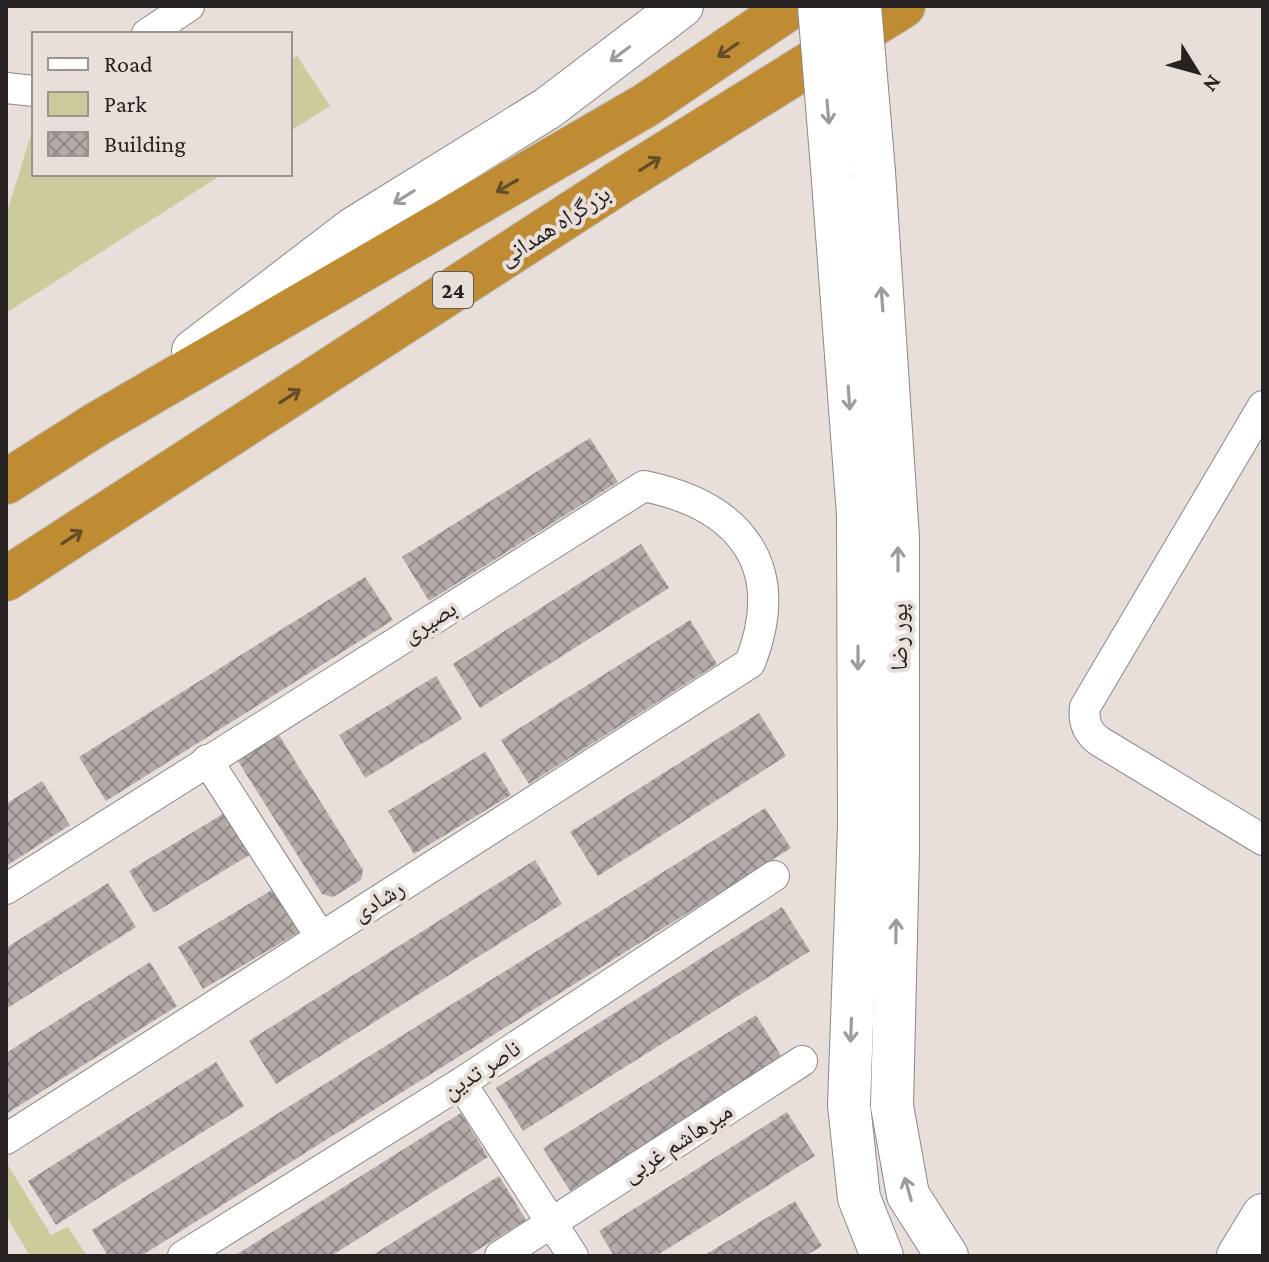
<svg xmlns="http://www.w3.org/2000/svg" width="1269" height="1262" viewBox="0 0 1269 1262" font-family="'Crimson Pro','Noto Naskh Arabic',serif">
<defs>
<pattern id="building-cross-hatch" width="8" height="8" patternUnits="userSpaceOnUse" patternTransform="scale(2)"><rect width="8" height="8" fill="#b4aaa9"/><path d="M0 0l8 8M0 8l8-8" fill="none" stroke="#928a89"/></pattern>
</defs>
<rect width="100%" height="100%" fill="#e8deda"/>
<g fill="#cbcb9c">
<polygon points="297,56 330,106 290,131 290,60"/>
<polygon points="34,124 34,174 223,174 6,313 6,216"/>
<polygon points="6,1162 51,1235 68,1227 87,1256 30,1256 6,1216"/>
</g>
<g fill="url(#building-cross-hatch)">
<polygon points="590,438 618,482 429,601 402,557"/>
<polygon points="641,544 669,588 480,708 453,664"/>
<polygon points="365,577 393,620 106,801 79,757"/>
<polygon points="690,620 717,664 529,784 501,740"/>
<polygon points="436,676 462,719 365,778 339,735"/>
<polygon points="759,713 786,756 598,876 570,832"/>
<polygon points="277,732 363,870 361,880 333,897 322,894 236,758"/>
<polygon points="485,752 511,795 414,854 388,811"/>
<polygon points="42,781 70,825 6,866 6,804"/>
<polygon points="765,808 791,848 141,1256 108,1256 92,1230"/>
<polygon points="226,812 251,854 154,913 129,871"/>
<polygon points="535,860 562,904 276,1084 249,1041"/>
<polygon points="108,883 136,927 6,1009 6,948"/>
<polygon points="275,888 301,931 203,989 178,947"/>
<polygon points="782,907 810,951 523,1131 496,1088"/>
<polygon points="150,962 177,1006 6,1114 6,1053"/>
<polygon points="756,1015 783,1059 570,1191 543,1148"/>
<polygon points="216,1062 244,1106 56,1225 28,1181"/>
<polygon points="787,1112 815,1156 656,1256 614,1256 599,1231"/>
<polygon points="461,1113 488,1157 331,1256 234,1256"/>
<polygon points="499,1176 526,1220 468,1256 371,1256"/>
<polygon points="795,1201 822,1246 805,1256 703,1256"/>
</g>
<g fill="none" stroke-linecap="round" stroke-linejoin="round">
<g stroke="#8f8782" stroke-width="32">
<g id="street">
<polyline points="147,34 189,6"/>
<polyline points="6,88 34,91"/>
<path d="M1263 406 1085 707C1083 722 1087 732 1099 741L1263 840"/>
<polyline points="207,760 320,936"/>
<path d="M6 889 644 486C741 506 788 566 750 663L6 1139"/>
<polyline points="461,1083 573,1256"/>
<polyline points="183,1256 461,1083 774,876"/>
<polyline points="500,1256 802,1061"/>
</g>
</g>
<g stroke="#8f8782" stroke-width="44">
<g id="secondary">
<polyline points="874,172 898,538 898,851 892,1106 908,1195 947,1256"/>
<polyline points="833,181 858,515 859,827 849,1105 859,1198 882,1256"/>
<polyline points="193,351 354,228 548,108 682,6"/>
<polyline points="1238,1256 1263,1215"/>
</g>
</g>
<g stroke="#bebdbc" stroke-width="46">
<g id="highway">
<polyline points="6,482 97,424 646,105 792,6"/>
<polyline points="6,579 623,180 903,6"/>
</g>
</g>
<use href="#street" stroke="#fff" stroke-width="30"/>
<use href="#secondary" stroke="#fff" stroke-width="42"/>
<use href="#highway" stroke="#bf8c34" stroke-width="44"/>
<g stroke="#8f8782" stroke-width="44" stroke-linecap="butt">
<g id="secondary-bridge">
<polyline points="819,6 833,181"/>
<polyline points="860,6 874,172"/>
</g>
</g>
<use href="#secondary-bridge" stroke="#fff" stroke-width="42"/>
</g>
<defs><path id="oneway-shaft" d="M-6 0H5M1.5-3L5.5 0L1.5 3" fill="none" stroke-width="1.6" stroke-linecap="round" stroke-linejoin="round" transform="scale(2)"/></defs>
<g stroke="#634c29">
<use href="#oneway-shaft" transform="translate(728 50) rotate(146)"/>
<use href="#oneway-shaft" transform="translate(650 164) rotate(-32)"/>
<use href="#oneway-shaft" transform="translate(507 186) rotate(150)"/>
<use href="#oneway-shaft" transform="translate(290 396) rotate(-33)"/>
<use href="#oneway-shaft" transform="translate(72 537) rotate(-33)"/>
</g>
<g stroke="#9d9c9b">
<use href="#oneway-shaft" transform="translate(620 54) rotate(143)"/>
<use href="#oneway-shaft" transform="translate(828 112) rotate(85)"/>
<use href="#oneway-shaft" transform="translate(404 197) rotate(148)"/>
<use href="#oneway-shaft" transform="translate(882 299) rotate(-94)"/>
<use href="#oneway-shaft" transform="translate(849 398) rotate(86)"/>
<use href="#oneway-shaft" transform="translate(898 559) rotate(-90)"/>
<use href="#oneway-shaft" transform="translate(858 658) rotate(90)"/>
<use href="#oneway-shaft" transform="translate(896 931) rotate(-89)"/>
<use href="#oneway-shaft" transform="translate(851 1030) rotate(92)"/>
<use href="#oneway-shaft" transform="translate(908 1189) rotate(-106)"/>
</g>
<g text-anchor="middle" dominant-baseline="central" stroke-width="8" stroke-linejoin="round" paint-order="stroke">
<rect fill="#e8deda" stroke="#605a58" stroke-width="2" x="433" y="272" width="40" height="36" rx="6"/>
<g font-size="22" font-weight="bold" fill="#262221">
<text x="453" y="290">24</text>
</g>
<g font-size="24" fill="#262221" stroke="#e8deda">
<text transform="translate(554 225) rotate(-33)">بزرگراه همدانی</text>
<text transform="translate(429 621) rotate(-32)">بصیری</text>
<text transform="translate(898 637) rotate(-90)">پور رضا</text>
<text transform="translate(378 900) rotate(-32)">رشادی</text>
<text transform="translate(481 1069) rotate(-33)">ناصر تدین</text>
<text transform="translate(677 1142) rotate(-33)">میرهاشم غربی</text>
</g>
</g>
<rect width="1269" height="1262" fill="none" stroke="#262221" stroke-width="16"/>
<rect x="32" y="32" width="260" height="144" fill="#e8deda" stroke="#9a9390" stroke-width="2"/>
<rect x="48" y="58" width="40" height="12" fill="#ffffff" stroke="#9a9390" stroke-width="2"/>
<text x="104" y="72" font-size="24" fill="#262221">Road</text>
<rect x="48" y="92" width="40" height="24" fill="#cbcb9c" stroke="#9a9390" stroke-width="2"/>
<text x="104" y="112" font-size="24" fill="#262221">Park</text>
<rect x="48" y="132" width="40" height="24" fill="url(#building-cross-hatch)" stroke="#9a9390" stroke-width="2"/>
<text x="104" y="152" font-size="24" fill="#262221">Building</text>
<g transform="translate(1197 72) rotate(127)" stroke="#e8deda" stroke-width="6" paint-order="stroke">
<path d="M0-6L14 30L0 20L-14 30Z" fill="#262221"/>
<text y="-12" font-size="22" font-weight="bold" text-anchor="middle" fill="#262221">N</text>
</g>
</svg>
